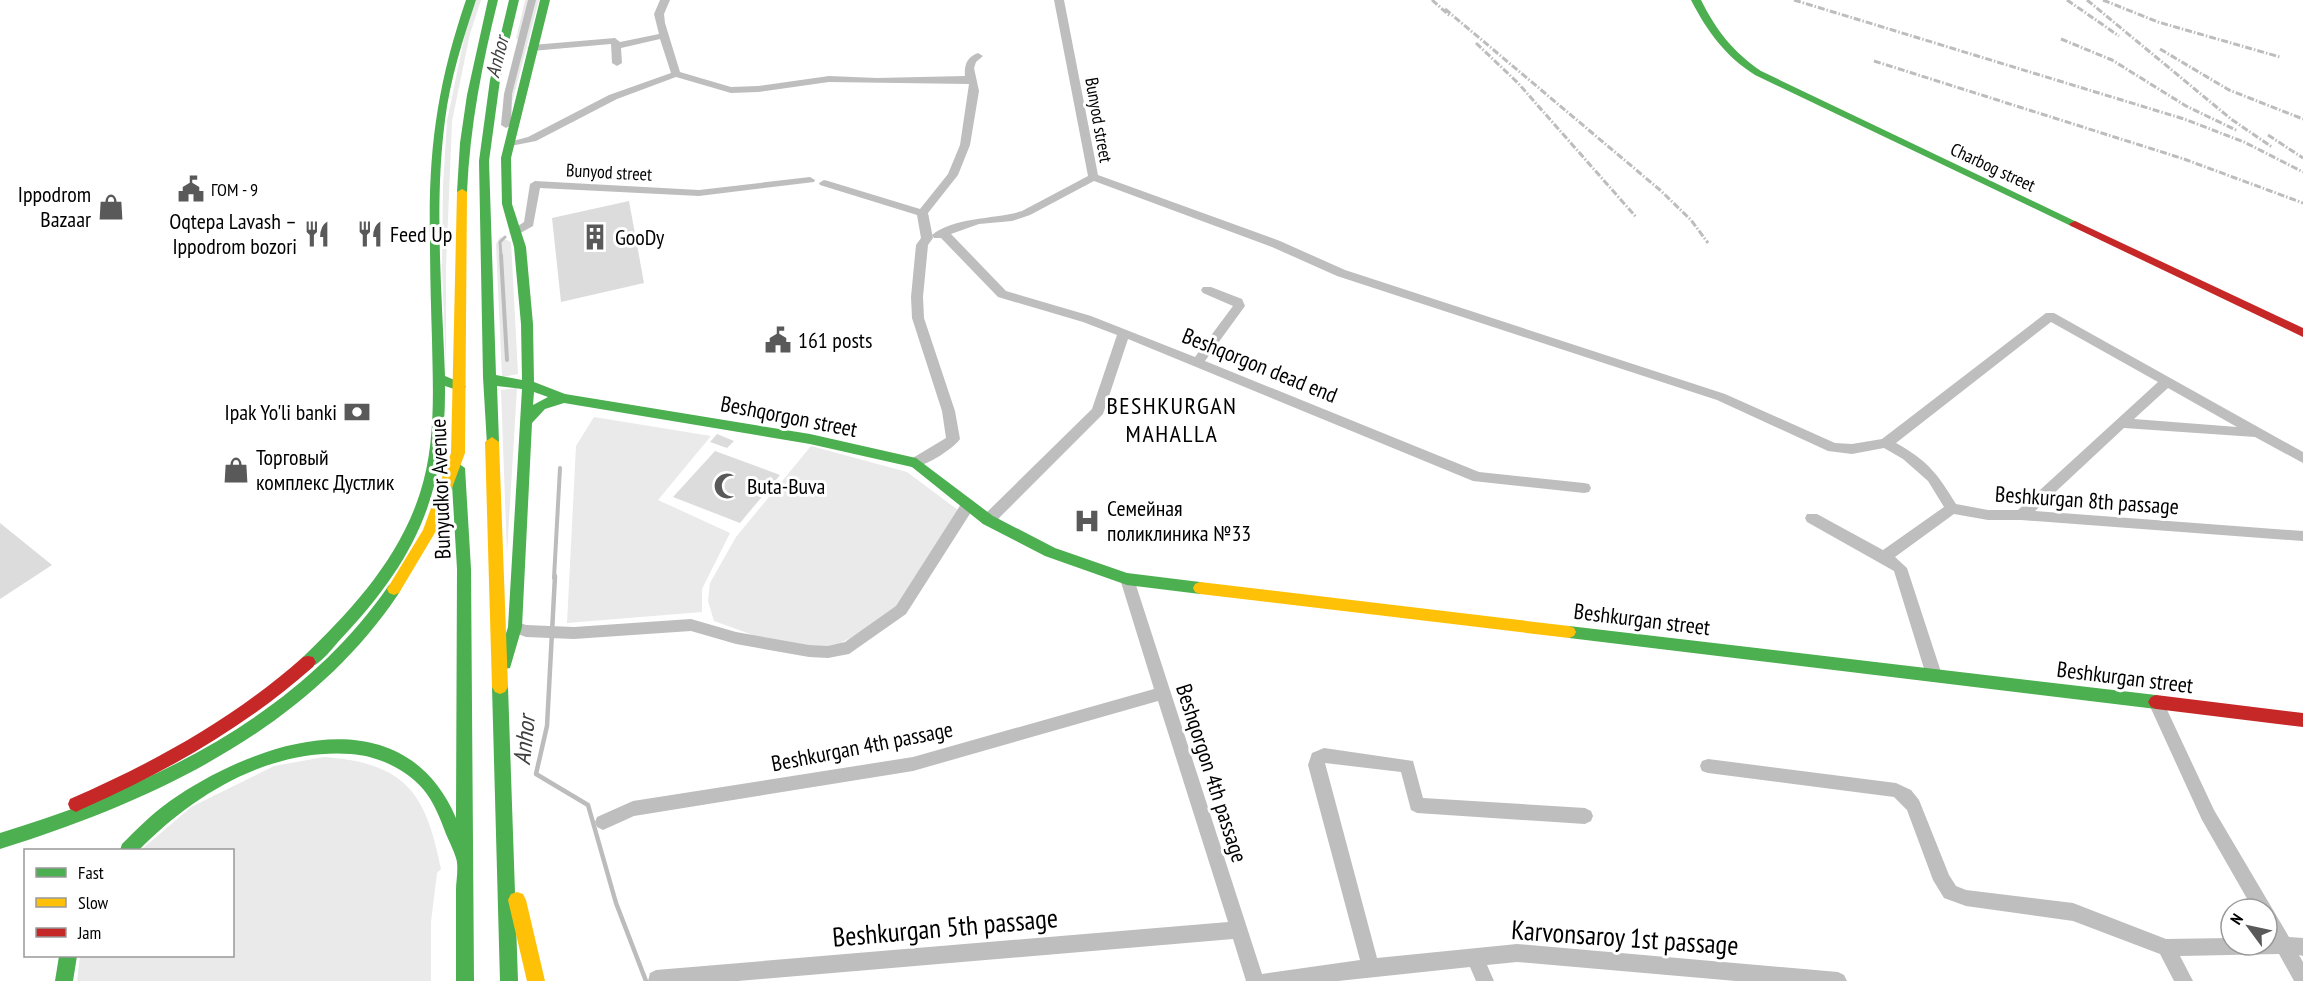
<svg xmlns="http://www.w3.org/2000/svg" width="2303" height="981" viewBox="0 0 2303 981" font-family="'PT Sans Narrow',sans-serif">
<rect width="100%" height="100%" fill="#fff"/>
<g fill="#eaeaea">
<polygon points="476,0 481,0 470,34 452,121 446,268 446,370 442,268 443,185 447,121 465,34"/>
<polygon points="525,0 539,0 508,118 510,95 522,40 516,39"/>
<polygon points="500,237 511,242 518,374 502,377 496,244"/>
<polygon points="517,388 507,554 501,390"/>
<polygon points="594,417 711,436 658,500 730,533 702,589 702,612 567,623 576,446"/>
<polygon points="811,446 907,472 958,510 896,607 879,623 831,648 764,639 714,621 708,601 710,583 736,537"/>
<path d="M324 757C406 763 426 793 441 869L437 873 431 922V981H77L80 956H232V850H141L191 807 274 766Z"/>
</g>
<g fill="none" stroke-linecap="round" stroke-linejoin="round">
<polyline stroke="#bcbcbc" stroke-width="3" points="501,256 500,242 505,237"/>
<g stroke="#bcbcbc" stroke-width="4">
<polyline points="501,255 507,360"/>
<polyline points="554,578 560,468"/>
</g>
<polyline stroke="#bcbcbc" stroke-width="4.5" points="555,576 547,726 536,774 588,805 616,903 646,981"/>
<polygon fill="#bcbcbc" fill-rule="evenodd" points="528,0 536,0 512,94 511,125 506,128 501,125 504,94"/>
</g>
<g fill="#dcdcdc">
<polygon points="629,201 644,283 561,302 552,218"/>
<polygon points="717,434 734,441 727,448 710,442"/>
<polygon points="715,451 780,475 740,523 673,497"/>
<polygon points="0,523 52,565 0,599"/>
</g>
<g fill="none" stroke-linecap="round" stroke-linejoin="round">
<g fill="#bebebe" fill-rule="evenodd">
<path d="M660 0H670L664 14 665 23 680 72 731 87 758 86 829 76 877 78 965 76C964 65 967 57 978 53L983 56 976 62 974 68 979 91 970 145 958 175 928 213 933 238 928 245 923 297 924 318 955 411 960 439C953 449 922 469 911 467L909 463 911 459 946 438 942 411 912 318 911 297 916 245 921 238 917 215 820 185 819 183 824 180 828 181 920 209 948 174 960 145 969 84 829 82 758 92 731 93 676 77 617 99 536 141 505 147V143L528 137 609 95 671 73 660 39 621 48 622 63 617 66 612 63 611 44 532 51 527 48 532 45 615 38 620 42 659 34 654 14Z"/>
<path d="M1054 0H1064L1098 175 1280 241 1345 270 1725 394 1835 443 1852 444 1882 439 2046 313H2054L2303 452V463L2255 437 2124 428 2035 511 2303 531V541L2021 520H1988L1954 514 1895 557 1907 568 1942 675 1939 680 1934 682 1929 680 1926 675 1894 571 1807 522 1805 518 1807 514H1817L1883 550 1944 507 1928 481 1903 459 1884 448 1852 454 1828 451 1717 400 1337 276 1272 247 1094 181 1030 215 1012 221 979 224 951 234 1006 291 1091 316 1195 357 1233 306 1203 293 1201 290 1203 287H1211L1242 299 1245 306 1205 361 1479 472 1584 483 1589 484 1591 488 1589 492 1584 493 1473 481 1128 339 1103 414 993 524H983L981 520 983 516 1092 409 1117 335 1083 322 998 297 941 238H934L932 235C953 217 997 219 1022 211L1088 176ZM2051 322 2158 382 2018 510H1988L1956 504C1937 473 1928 461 1896 443ZM2168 388 2237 427 2134 419Z"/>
<polygon points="810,177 815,180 814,182 699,196 540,188 533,226 515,236 509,232 524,222 530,184 535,181 699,190"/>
<polygon points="968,500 973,501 975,505 973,509 906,614 849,654 828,658 809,657 736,644 691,631 574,639 526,637 510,631 508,627 510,623 515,621 526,625 574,627 691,619 736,632 809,645 828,646 845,642 896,606 963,501"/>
<polygon points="1127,573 1132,575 1134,579 1262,974 1360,960 1308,765 1312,753 1324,748 1413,761 1423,798 1585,808 1591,811 1593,816 1591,821 1585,824 1417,813 1411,810 1401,772 1325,763 1377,958 1517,944 1838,972 1844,975 1847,981 1736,981 1517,962 1487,965 1494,981 1476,981 1470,967 1338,981 1246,981 1233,939 738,981 648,981 650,973 656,970 1228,922 1158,701 913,771 634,816 603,830 597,827 595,822 597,817 633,801 913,757 1154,689 1120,579 1122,575"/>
<polygon points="2156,695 2161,697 2214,810 2289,937 2303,938 2303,956 2299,955 2303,962 2303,981 2294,981 2279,954 2180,956 2193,981 2174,981 2160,954 2073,921 1966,906 1944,898 1933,880 1907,810 1894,797 1708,773 1702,771 1700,766 1702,761 1708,759 1896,783 1911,790 1919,800 1949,875 1956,886 1966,890 2073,903 2166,939 2231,938 2231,945 2267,945 2267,937 2269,937 2267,932 2267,909 2253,909 2202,820 2148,702 2151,697"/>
</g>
<g fill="#4caf50" fill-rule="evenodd">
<path d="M466 0H476C463 39 450 79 445 120 434 204 442 291 445 376L464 384 466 387 460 391 445 386C446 497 414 562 338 642 330 651 316 671 303 667L300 662 303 657C351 611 399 559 420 493 436 444 433 391 432 340 431 307 430 274 430 241 428 151 437 85 466 0Z"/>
<path d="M488 0H498C482 64 470 126 467 192L462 195 457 192 460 143 467 95Z"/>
<path d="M509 0H519L500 80 489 161 496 375 522 380 521 324 514 247 502 204 501 158 540 0H550L511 158 512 204 526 247 533 324 534 382 565 394 810 434 916 458 993 516 1055 548 1127 573 1200 582 1205 584 1207 588 1205 592 1200 594 1127 585 1045 556 983 524 912 467 810 444 564 403 545 409 532 423 522 627 510 668 505 669 500 668 497 663 508 627 522 389 497 386 499 442 497 445H487L483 377 479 161 490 80ZM534 392 548 397 533 405Z"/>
<path d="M1691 0H1701C1716 30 1733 52 1761 71L2081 224 2075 227 2071 226 1755 75C1725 56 1707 31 1691 0Z"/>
<path d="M458 463 465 468 471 569 474 981H456C456 951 456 920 456 890 456 881 459 867 456 858 454 851 449 841 446 834 440 818 434 802 423 789 406 769 378 756 351 754 270 748 194 794 139 850H120L122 844C137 829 152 814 170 801 256 741 402 692 456 818L457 569 451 468Z"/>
<path d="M394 583 399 585 401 589 399 593C308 730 151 802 0 849V833C148 788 299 717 389 585Z"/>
<polygon points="1569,626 2156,695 2161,697 2164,702 2161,707 2156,709 1569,638 1564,636 1562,632 1564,628"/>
<polygon points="500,680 505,682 508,687 518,981 500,981 492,687 495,682"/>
<polygon points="59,956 77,956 73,981 55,981"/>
</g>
<g fill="#ffc107" fill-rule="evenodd">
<polygon points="462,189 467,192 465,453 436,531 399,593 394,595 389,593 387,589 423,530 451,453 457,192"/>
<polygon points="492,437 499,442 508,687 505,692 500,694 495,692 492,687 485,442"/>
<polygon points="1200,582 1569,626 1574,628 1576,632 1574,636 1569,638 1200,594 1195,592 1193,588 1195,584"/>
<polygon points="517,892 523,894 526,900 545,981 527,981 508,900 511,894"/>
</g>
<g fill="#c62828" fill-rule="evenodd">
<polygon points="2075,221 2303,328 2303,337 2071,226 2069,224"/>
<path d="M308 656 313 657 316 662 313 667C244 728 166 772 82 809L76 812 70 809 68 804 70 799C155 762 233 719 303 657Z"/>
<polygon points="2156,695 2303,713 2303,727 2156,709 2151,707 2148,702 2151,697"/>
</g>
<g stroke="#bdbdbd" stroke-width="3" stroke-dasharray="7 2 1.5 2" stroke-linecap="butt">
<polyline points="1432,0 1450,16"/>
<polyline points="1794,0 2184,119 2244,142 2303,172"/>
<polyline points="2067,0 2119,36"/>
<polyline points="2087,0 2231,119 2272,147"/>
<polyline points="2103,0 2158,22 2280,57"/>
<polyline points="1445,9 1660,190 1691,220 1708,243"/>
<polyline points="2061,39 2112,60 2186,106 2238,131"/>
<polyline points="1476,43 1518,83 1636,217"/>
<polyline points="2160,49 2229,90 2303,119"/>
<polyline points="1874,61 2184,159 2303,203"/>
<polyline points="2268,135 2303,158"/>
</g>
</g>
<defs>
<g id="civic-bare" transform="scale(2.07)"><path d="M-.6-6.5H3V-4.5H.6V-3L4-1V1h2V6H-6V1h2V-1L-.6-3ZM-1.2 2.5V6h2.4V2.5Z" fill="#595959" stroke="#fff" stroke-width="2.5" paint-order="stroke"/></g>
<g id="shop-bare" transform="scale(2.07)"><path d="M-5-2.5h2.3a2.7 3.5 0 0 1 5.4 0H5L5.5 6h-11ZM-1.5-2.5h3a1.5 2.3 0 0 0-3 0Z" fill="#595959" stroke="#fff" stroke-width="2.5" paint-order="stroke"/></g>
<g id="restaurant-bare" transform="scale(2.07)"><path d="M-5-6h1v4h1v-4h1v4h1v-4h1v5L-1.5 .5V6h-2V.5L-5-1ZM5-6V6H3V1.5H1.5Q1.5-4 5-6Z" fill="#595959" stroke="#fff" stroke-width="2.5" paint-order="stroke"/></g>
<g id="building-bare" transform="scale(2.07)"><path d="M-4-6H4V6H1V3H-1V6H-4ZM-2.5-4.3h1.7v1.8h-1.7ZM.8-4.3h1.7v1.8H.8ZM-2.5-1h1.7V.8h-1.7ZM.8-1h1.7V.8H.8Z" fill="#595959" stroke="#fff" stroke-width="2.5" paint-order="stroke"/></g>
<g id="bank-bare" transform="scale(2.07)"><path d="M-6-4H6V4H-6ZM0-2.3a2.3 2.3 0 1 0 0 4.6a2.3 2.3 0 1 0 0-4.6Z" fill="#595959" stroke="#fff" stroke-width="2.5" paint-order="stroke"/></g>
<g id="mosque-bare" transform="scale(2.07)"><path d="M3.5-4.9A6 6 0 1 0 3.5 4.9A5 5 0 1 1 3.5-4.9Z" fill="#595959" stroke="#fff" stroke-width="2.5" paint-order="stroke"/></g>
<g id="hospital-bare" transform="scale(2.07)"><path d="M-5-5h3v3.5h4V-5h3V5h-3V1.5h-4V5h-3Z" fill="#595959" stroke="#fff" stroke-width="2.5" paint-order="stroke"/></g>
</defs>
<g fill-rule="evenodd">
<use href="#civic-bare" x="191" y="189"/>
<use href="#shop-bare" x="111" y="207"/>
<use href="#restaurant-bare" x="317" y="234"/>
<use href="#restaurant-bare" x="370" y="234"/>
<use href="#building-bare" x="595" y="237"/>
<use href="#civic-bare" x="778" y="340"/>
<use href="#bank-bare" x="357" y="412"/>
<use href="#shop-bare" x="236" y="470"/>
<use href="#mosque-bare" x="727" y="486"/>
<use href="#hospital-bare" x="1087" y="521"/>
</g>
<g text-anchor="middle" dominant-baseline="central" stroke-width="6" stroke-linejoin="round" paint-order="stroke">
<g font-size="18" fill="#000" stroke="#fff">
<text transform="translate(1099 120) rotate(80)">Bunyod street</text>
<text transform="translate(1993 167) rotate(25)">Charbog street</text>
<text transform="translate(609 172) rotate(3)">Bunyod street</text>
</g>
<g font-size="18" fill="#000" stroke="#fff" text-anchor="start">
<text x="211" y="189">ГОМ - 9</text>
</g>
<g font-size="20" font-style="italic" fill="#404040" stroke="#fff">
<text transform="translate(497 57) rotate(-76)">Anhor</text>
</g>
<g font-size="22" fill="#000" stroke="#fff" text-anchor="start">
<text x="91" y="194" text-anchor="end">Ippodrom<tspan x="91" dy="25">Bazaar</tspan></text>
<text x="297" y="221" text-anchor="end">Oqtepa Lavash –<tspan x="297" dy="25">Ippodrom bozori</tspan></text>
<text x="390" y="234">Feed Up</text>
<text x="615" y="237">GooDy</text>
<text x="798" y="340">161 posts</text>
<text x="337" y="412" text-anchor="end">Ipak Yo'li banki</text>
<text x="256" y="457">Торговый<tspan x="256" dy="25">комплекс Дустлик</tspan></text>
<text x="747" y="486">Buta-Buva</text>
<text x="1107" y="508">Семейная<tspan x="1107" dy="25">поликлиника №33</tspan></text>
</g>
<g font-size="22" fill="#000" stroke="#fff">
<text transform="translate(1260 365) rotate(22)">Beshqorgon dead end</text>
<text transform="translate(789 416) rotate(11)">Beshqorgon street</text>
<text transform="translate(440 489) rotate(-92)">Bunyudkor Avenue</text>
<text transform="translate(2087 500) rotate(4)">Beshkurgan 8th passage</text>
<text transform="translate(1642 619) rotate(7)">Beshkurgan street</text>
<text transform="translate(2125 677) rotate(7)">Beshkurgan street</text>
<text transform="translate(862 746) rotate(-11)">Beshkurgan 4th passage</text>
<text transform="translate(1212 773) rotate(72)">Beshqorgon 4th passage</text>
</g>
<g font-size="24" letter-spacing="1.5" fill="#000" stroke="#fff">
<text x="1172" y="405">BESHKURGAN<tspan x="1172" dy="28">MAHALLA</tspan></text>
</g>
<g font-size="24" font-style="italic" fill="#404040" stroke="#fff">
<text transform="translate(524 740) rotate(-84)">Anhor</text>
</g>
<g font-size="27" fill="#000" stroke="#fff">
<text transform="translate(945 927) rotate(-5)">Beshkurgan 5th passage</text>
<text transform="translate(1625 937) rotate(4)">Karvonsaroy 1st passage</text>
</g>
</g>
<rect x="24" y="849" width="210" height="108" fill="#ffffff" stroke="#999999" stroke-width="1.5"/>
<rect x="36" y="868" width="30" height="9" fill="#4caf50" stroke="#999999" stroke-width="1.5"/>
<text x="78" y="879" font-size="18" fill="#000000">Fast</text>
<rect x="36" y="898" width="30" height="9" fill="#ffc107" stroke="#999999" stroke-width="1.5"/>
<text x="78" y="909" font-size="18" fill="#000000">Slow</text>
<rect x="36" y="928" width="30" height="9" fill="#c62828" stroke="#999999" stroke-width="1.5"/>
<text x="78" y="939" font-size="18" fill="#000000">Jam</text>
<g transform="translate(2249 927) rotate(303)"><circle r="28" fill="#ffffff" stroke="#999999" stroke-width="1.5"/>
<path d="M0-4.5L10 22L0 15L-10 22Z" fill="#595959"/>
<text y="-9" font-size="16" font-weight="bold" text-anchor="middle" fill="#000000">N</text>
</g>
</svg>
